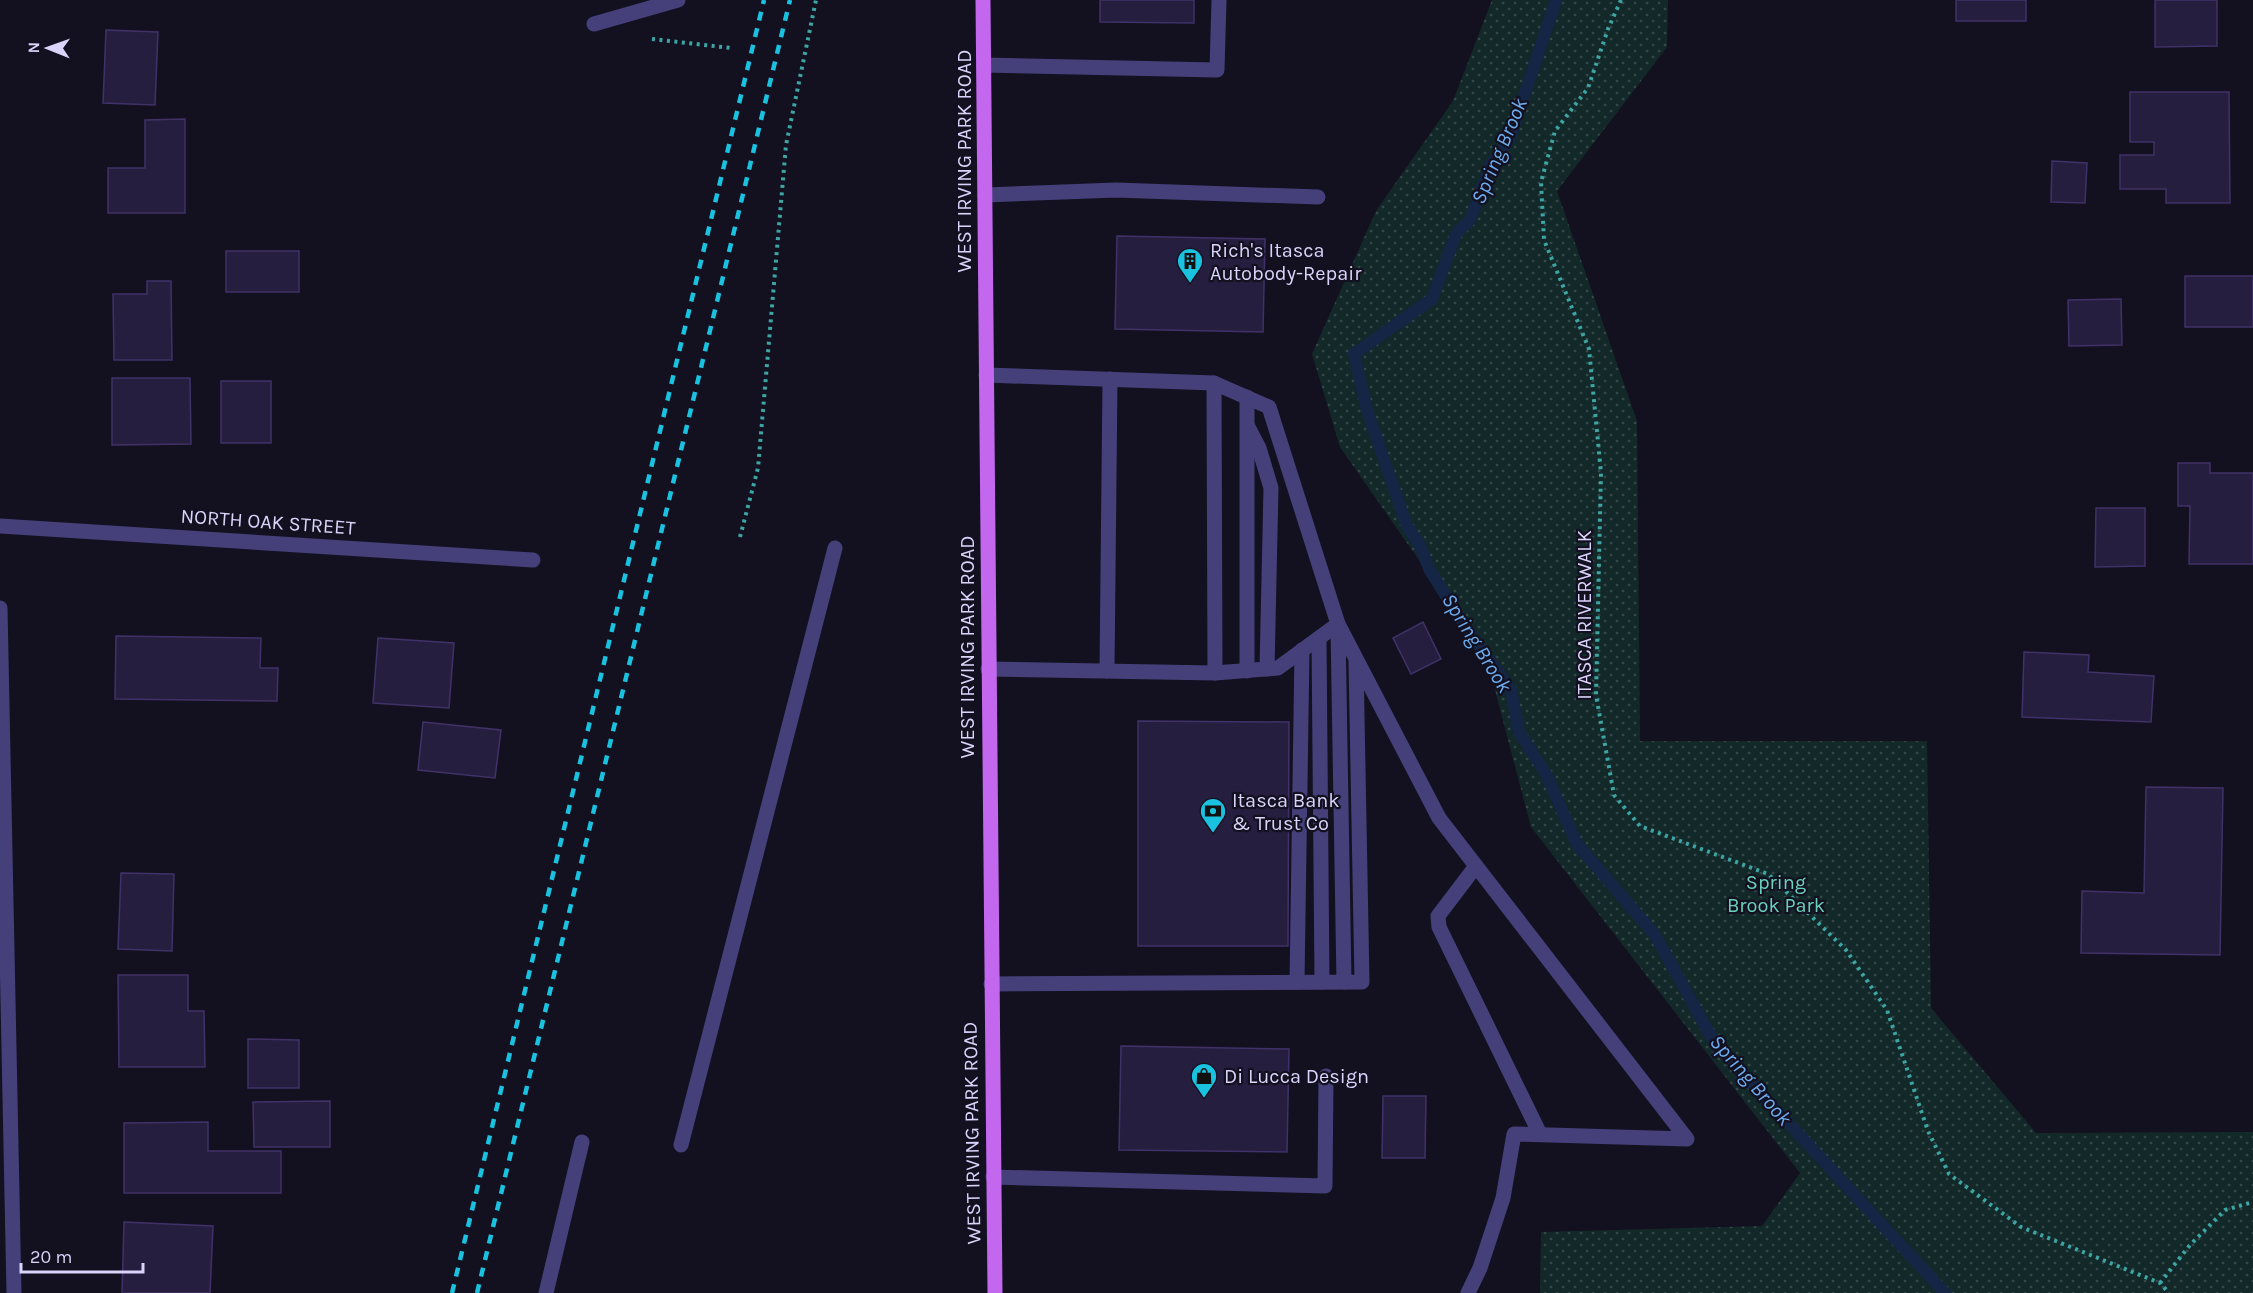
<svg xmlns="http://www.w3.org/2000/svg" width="2253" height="1293" viewBox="0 0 2253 1293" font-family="Karla,sans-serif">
<defs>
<pattern id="park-dots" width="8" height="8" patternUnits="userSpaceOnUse" patternTransform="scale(1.5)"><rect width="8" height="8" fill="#132929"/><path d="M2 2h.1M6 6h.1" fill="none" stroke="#354749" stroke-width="1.8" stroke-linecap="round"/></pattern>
</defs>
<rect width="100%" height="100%" fill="#131020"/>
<polygon fill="url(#park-dots)" points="1492,0 1668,0 1667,47 1557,191 1637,421 1640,741 1927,741 1931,1008 2036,1133 2253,1132 2253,1293 1540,1293 1541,1232 1762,1226 1800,1173 1531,827 1486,656 1340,447 1312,354 1376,211 1453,101"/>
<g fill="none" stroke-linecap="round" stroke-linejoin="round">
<polyline stroke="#152545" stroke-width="12" points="1556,0 1510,138 1490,165 1470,220 1456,234 1432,299 1354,354 1367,410 1407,526 1420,545 1429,569 1461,620 1511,690 1519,732 1546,774 1577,844 1655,935 1714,1042 1945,1293"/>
</g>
<g fill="#261e3f" stroke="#403268" stroke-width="1.5">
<polygon points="1100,0 1194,0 1194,23 1100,22"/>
<rect x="1956" y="0" width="70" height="21"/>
<polygon points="2155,0 2217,0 2217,46 2155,47"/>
<polygon points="106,30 158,32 155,105 103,103"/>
<polygon points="2130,92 2229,92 2230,203 2166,203 2166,189 2120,189 2120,155 2154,155 2154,142 2130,142"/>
<polygon points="185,119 185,213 108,213 108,168 145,168 145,120"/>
<polygon points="2052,161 2087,163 2085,203 2051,202"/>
<polygon points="1117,236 1265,239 1263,332 1115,329"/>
<rect x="226" y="251" width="73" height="41"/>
<rect x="2185" y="276" width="68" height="51"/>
<polygon points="147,281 171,281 172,360 114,360 113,294 147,294"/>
<polygon points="2121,299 2122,345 2069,346 2068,300"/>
<polygon points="112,378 190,378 191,444 112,445"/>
<rect x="221" y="381" width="50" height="62"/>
<polygon points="2178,463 2210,463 2210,473 2253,473 2253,564 2189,564 2190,506 2178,506"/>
<polygon points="2096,508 2145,508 2145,566 2095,567"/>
<polygon points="1423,622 1441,659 1411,674 1393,638"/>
<polygon points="116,636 261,638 260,668 278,668 277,701 115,699"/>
<polygon points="378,638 454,643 449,708 373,703"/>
<polygon points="2024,652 2089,655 2088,672 2154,676 2151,722 2022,717"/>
<polygon points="1138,721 1289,722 1288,946 1138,946"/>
<polygon points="423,722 501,730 495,778 418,770"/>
<polygon points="2146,787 2223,788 2220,955 2081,953 2082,891 2144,893"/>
<polygon points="121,873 174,874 172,951 118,949"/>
<polygon points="118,975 188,975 188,1011 204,1011 205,1067 119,1067"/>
<polygon points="248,1039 299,1040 299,1088 248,1088"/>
<polygon points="1121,1046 1289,1049 1287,1152 1119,1150"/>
<polygon points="1383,1096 1426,1096 1425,1158 1382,1158"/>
<polygon points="330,1101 330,1147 254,1147 253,1102"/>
<polygon points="208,1122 208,1151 281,1151 281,1193 124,1193 124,1123"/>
<polygon points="124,1222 213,1226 210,1293 122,1293"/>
</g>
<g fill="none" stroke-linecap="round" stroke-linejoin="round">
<g stroke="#3ca6a5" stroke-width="4" stroke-dasharray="3 4.5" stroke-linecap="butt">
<polyline points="1621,0 1608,29 1588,88 1555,131 1541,182 1544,240 1589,349 1601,473 1596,695 1614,795 1640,826 1768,874 1846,950 1887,1010 1928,1131 1949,1174 2021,1227 2160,1283 2169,1293"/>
<polyline points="652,39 731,48"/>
<polyline points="740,537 758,468 786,145 816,0"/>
<polyline points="2160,1283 2190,1245 2225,1210 2253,1202"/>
</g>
<g stroke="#45407a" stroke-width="15">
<polyline points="594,24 678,0"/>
<polyline points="984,65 1217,70 1219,0"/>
<polyline points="985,195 1116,190 1318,197"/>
<polyline points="986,375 1214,383 1269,407 1338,624 1439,818 1687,1139 1514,1134 1503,1198 1480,1268 1468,1293"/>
<polyline points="1214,383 1215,673"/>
<polyline points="1248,427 1259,448 1271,488 1267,669"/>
<polyline points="0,526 533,560"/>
<polyline points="0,608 14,1293"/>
<polyline points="1338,628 1344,982"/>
<polyline points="1319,638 1322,982"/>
<polyline points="988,669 1215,673 1278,668 1338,624"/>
<polyline points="1107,671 1110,379"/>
<polyline points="1247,671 1247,397"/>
<polyline points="1476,866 1438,916 1439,927 1540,1134"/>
<polyline points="1297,982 1302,650"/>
<polyline points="991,984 1362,982 1356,662"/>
<polyline points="681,1145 835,548"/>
<polyline points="993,1177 1325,1186 1326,1076"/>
<polyline points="546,1293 582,1142"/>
</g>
<polyline stroke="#c267ee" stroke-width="15" points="983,0 995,1293"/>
<g stroke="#1ac2e0" stroke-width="4.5" stroke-dasharray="9 8" stroke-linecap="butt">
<polyline points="452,1293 764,0"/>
<polyline points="477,1293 790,0"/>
</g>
</g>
<defs>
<g id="building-pin" transform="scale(1.35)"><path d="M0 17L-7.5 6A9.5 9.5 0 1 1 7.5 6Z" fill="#1ac2e0" stroke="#131020"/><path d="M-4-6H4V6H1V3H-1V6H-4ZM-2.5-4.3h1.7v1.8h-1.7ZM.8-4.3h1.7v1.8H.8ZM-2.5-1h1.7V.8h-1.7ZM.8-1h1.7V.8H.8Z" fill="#111"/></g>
<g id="bank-pin" transform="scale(1.35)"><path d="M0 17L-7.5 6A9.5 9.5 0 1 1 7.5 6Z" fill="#1ac2e0" stroke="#131020"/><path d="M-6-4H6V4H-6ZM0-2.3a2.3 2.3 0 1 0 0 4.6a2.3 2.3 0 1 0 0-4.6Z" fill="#111"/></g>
<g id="shop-pin" transform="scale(1.35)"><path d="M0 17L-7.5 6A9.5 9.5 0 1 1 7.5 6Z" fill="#1ac2e0" stroke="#131020"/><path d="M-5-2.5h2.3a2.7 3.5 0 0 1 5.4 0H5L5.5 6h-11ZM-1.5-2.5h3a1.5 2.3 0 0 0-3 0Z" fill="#111"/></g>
</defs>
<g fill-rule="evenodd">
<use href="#building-pin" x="1190" y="261"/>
<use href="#bank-pin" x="1213" y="811"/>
<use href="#shop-pin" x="1204" y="1076"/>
</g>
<g text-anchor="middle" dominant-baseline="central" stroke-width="4.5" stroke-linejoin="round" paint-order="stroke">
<g font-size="20" fill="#dad4fa" stroke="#131020">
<text transform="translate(964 161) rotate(-90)">WEST IRVING PARK ROAD</text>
<text transform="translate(268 522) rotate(4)">NORTH OAK STREET</text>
<text transform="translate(1584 615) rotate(-90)">ITASCA RIVERWALK</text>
<text transform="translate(967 647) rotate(-90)">WEST IRVING PARK ROAD</text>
<text transform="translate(972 1133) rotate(-91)">WEST IRVING PARK ROAD</text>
</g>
<g font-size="20" fill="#dad4fa" stroke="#131020" text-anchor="start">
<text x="1210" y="250">Rich's Itasca<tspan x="1210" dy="23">Autobody-Repair</tspan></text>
<text x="1232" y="800">Itasca Bank<tspan x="1232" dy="23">&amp; Trust Co</tspan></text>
<text x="1224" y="1076">Di Lucca Design</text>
</g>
<g font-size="20" fill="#68d2bc" stroke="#131020">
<text x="1776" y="882">Spring<tspan x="1776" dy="23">Brook Park</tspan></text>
</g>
<g font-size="21" font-style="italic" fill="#6dacee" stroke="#131020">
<text transform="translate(1499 151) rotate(-67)">Spring Brook</text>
<text transform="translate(1477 643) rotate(58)">Spring Brook</text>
<text transform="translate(1751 1080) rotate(49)">Spring Brook</text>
</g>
</g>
<g transform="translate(48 48) rotate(271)" stroke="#131020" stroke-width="4.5" paint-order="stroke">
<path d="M0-4.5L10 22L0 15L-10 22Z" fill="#dad4fa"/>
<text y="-9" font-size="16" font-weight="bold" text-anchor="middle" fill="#dad4fa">N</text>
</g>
<path d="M21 1263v9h122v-9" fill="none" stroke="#dad4fa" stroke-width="3"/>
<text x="30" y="1263" font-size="18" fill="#dad4fa" stroke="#131020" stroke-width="4.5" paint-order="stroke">20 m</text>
</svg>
